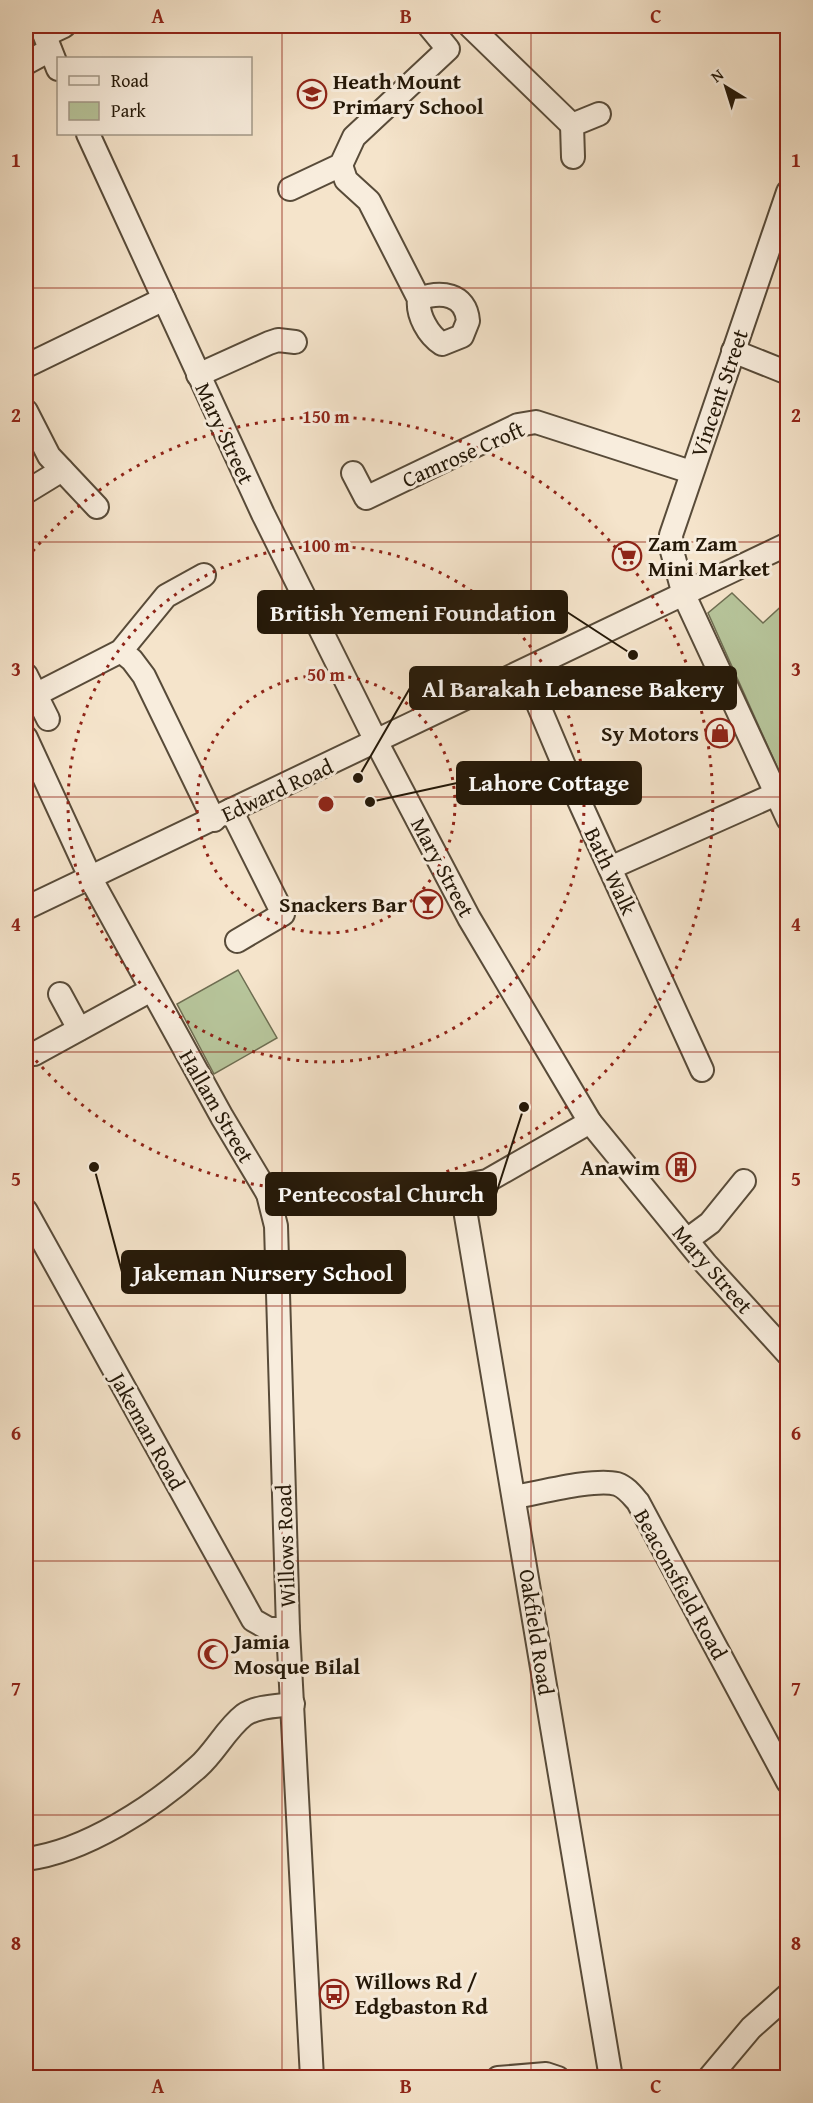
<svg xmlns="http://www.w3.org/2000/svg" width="813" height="2103" viewBox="0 0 813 2103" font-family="'Gentium Book Plus',serif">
<rect width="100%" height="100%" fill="#f5e4cb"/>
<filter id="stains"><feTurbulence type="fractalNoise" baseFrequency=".00333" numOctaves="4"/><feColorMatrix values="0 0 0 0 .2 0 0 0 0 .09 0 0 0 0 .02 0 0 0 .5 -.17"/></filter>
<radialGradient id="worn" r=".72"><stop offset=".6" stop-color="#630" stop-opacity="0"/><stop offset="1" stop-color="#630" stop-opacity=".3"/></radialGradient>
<g fill="#b7c59b" stroke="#6e6e52" stroke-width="1.5">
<polygon points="732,593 763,623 787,601 787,789 708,613"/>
<polygon points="238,970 277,1038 214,1074 177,1004"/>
</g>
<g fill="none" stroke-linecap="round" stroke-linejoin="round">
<g stroke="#584b39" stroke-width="26">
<g id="minor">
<polyline points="41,26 58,69"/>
<polyline points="470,26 572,125"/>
<polyline points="45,35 64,26"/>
<polyline points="26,63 50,50"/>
<polyline points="88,134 263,514 377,743 469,918 590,1122 706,1264 788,1354"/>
<polyline points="573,157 572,125 599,114"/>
<path d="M341 165 346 180 369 201 419 299C440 291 466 293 468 321L462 336 442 344C428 335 417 315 419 299"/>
<polyline points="290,189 341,165 354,137 448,49 429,26"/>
<polyline points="788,192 671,535 672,551 684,595 788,819"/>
<polyline points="733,351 788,373"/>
<polyline points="26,366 164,299"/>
<polyline points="198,375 269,343 278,340 295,342"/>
<polyline points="26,411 49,456 97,507"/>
<polyline points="353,473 366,498 518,425 536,422 691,472"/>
<polyline points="26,492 62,470"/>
<polyline points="121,651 132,660 144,676 214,820"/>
<polyline points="524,671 576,794 702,1070"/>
<polyline points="26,675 48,719"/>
<polyline points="35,695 121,651 166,596 204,575"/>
<polyline points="26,738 91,879 222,1117 268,1194 276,1226 288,1629 312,2078"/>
<polyline points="231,810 283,914 237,941"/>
<polyline points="610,868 776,794"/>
<polyline points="26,908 788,544"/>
<polyline points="60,994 79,1029"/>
<polyline points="34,1054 151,990"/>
<polyline points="461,1186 611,2078"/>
<polyline points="268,1194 461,1186 487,1181 590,1122"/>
<polyline points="26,1211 253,1620 269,1629 288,1629"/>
<polyline points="687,1240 710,1223 744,1181"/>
<path d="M514 1497C539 1493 594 1478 617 1484 626 1487 632 1495 638 1502L788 1782"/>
<path d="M26 1859C85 1852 155 1806 198 1767 215 1752 226 1729 244 1715 257 1706 278 1706 293 1704"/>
<polyline points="498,2078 546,2074 558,2078"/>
<polyline points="709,2078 751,2028 788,1995"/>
</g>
</g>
<use href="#minor" stroke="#f8eddd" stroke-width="22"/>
</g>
<path fill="none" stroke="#8f2418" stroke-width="1.5" stroke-opacity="0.55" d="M282 26V2078M531 26V2078M26 288H788M26 542H788M26 797H788M26 1052H788M26 1306H788M26 1561H788M26 1815H788"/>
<g fill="none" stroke="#8f2418" stroke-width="3" stroke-dasharray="3 6">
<circle cx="326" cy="804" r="129"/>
<circle cx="326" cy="804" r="258"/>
<path d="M27 558A387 387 0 1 1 27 1050"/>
</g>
<defs>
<g id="school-ring" transform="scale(1.5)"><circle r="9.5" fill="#f8eddd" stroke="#8f2418" stroke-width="1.5"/><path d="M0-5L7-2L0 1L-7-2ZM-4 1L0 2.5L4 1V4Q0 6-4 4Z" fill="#8f2418"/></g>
<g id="supermarket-ring" transform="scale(1.5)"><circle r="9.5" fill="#f8eddd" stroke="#8f2418" stroke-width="1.5"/><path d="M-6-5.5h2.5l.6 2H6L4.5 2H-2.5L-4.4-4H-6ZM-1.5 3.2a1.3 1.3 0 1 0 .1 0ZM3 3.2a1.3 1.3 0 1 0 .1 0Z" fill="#8f2418"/></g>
<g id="shop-ring" transform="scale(1.5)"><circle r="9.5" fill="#f8eddd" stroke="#8f2418" stroke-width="1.5"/><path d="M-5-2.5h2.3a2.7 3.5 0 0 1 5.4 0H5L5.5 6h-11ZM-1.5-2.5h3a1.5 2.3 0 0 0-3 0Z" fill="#8f2418"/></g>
<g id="bar-ring" transform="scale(1.5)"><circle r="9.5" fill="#f8eddd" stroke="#8f2418" stroke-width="1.5"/><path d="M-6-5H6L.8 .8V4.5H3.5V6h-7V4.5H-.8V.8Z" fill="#8f2418"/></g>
<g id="building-ring" transform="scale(1.5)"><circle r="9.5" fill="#f8eddd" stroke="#8f2418" stroke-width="1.5"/><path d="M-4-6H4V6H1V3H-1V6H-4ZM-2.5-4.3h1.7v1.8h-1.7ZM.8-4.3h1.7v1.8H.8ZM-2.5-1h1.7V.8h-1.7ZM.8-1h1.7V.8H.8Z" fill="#8f2418"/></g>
<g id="mosque-ring" transform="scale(1.5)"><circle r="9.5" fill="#f8eddd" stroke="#8f2418" stroke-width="1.5"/><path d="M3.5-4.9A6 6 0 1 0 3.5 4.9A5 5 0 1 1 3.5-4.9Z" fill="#8f2418"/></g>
<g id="bus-ring" transform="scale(1.5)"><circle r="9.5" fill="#f8eddd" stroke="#8f2418" stroke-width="1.5"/><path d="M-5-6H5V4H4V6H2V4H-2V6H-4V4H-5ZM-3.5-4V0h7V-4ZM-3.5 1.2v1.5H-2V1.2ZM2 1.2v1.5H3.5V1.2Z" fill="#8f2418"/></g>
</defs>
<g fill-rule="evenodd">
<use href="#school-ring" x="312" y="94"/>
<use href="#supermarket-ring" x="627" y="556"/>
<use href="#shop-ring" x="720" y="733"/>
<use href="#bar-ring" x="428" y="904"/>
<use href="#building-ring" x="681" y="1167"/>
<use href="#mosque-ring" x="213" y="1654"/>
<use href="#bus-ring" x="334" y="1994"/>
</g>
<g text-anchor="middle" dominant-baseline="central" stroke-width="6" stroke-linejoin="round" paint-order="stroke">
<g font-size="22" font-weight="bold" fill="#241808" stroke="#f8eddd" text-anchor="start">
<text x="333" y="81">Heath Mount<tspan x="333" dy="25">Primary School</tspan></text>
<text x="648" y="543">Zam Zam<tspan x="648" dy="25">Mini Market</tspan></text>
<text x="699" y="733" text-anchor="end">Sy Motors</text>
<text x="407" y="904" text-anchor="end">Snackers Bar</text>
<text x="660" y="1167" text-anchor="end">Anawim</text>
<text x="234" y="1641">Jamia<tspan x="234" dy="25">Mosque Bilal</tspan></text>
<text x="355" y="1981">Willows Rd /<tspan x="355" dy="25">Edgbaston Rd</tspan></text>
</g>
<g font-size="22" fill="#241808" stroke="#f8eddd">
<text transform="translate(719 393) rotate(-71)">Vincent Street</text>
<text transform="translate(225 433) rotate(65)">Mary Street</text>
<text transform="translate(463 454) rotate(-24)">Camrose Croft</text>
<text transform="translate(277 790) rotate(-25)">Edward Road</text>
<text transform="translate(443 867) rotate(62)">Mary Street</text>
<text transform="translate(611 871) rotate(65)">Bath Walk</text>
<text transform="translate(217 1106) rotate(60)">Hallam Street</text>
<text transform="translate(713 1269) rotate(49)">Mary Street</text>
<text transform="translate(148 1431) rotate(61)">Jakeman Road</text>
<text transform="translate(285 1546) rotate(-92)">Willows Road</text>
<text transform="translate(681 1584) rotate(61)">Beaconsfield Road</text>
<text transform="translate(537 1632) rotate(81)">Oakfield Road</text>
</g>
</g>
<circle cx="326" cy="804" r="9" fill="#8f2418" stroke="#f8eddd" stroke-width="3"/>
<g font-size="18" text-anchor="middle" font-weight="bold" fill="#8f2418" stroke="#f8eddd" stroke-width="6" stroke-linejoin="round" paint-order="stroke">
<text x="326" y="423">150 m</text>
<text x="326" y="552">100 m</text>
<text x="326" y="681">50 m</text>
</g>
<path fill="none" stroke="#241808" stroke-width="2" d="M633 655L567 612M358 778L410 688M370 802L457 783M524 1107L496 1194M94 1167L122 1272"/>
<g fill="#241808" stroke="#f8eddd" stroke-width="2">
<circle cx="633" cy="655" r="6"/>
<circle cx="358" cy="778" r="6"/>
<circle cx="370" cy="802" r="6"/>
<circle cx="524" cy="1107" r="6"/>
<circle cx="94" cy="1167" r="6"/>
</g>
<g fill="#241808" stroke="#241808" stroke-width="2">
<rect x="258" y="591" width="309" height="42" rx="6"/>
<rect x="410" y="667" width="326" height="42" rx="6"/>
<rect x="457" y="762" width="184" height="42" rx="6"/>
<rect x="266" y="1173" width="230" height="42" rx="6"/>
<rect x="122" y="1251" width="283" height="42" rx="6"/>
</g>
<g font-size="24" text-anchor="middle" font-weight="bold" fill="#fff">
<text x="413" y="621">British Yemeni Foundation</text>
<text x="573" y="697">Al Barakah Lebanese Bakery</text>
<text x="549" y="791">Lahore Cottage</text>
<text x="381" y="1202">Pentecostal Church</text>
<text x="263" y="1281">Jakeman Nursery School</text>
</g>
<rect width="813" height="2103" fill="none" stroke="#f5e4cb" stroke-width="66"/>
<rect x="57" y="57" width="195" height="78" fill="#f8eddd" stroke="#a39888" stroke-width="1.5"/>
<rect x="69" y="76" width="30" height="9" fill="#f8eddd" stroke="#a39888" stroke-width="1.5"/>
<text x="111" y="87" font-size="18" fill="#241808">Road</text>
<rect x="69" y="102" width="30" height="18" fill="#b7c59b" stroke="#a39888" stroke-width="1.5"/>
<text x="111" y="117" font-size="18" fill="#241808">Park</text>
<g transform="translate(726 87) rotate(322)" stroke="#f8eddd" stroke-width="4.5" paint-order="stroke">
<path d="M0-4.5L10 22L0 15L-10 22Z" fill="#241808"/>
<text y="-9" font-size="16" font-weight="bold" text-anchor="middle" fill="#241808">N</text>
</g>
<rect x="33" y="33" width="747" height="2037" fill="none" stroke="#8f2418" stroke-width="2"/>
<g font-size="20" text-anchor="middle" font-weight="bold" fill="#8f2418">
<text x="158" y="23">A</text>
<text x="406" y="23">B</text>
<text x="656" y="23">C</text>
<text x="16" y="167">1</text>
<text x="796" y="167">1</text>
<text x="16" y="422">2</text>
<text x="796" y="422">2</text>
<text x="16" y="676">3</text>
<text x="796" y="676">3</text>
<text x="16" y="931">4</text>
<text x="796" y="931">4</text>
<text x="16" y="1186">5</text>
<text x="796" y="1186">5</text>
<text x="16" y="1440">6</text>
<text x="796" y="1440">6</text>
<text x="16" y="1695">7</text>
<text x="796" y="1695">7</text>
<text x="16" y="1950">8</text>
<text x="796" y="1950">8</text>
<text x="158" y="2093">A</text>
<text x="406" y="2093">B</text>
<text x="656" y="2093">C</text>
</g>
<rect width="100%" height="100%" filter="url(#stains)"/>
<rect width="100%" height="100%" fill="url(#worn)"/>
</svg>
